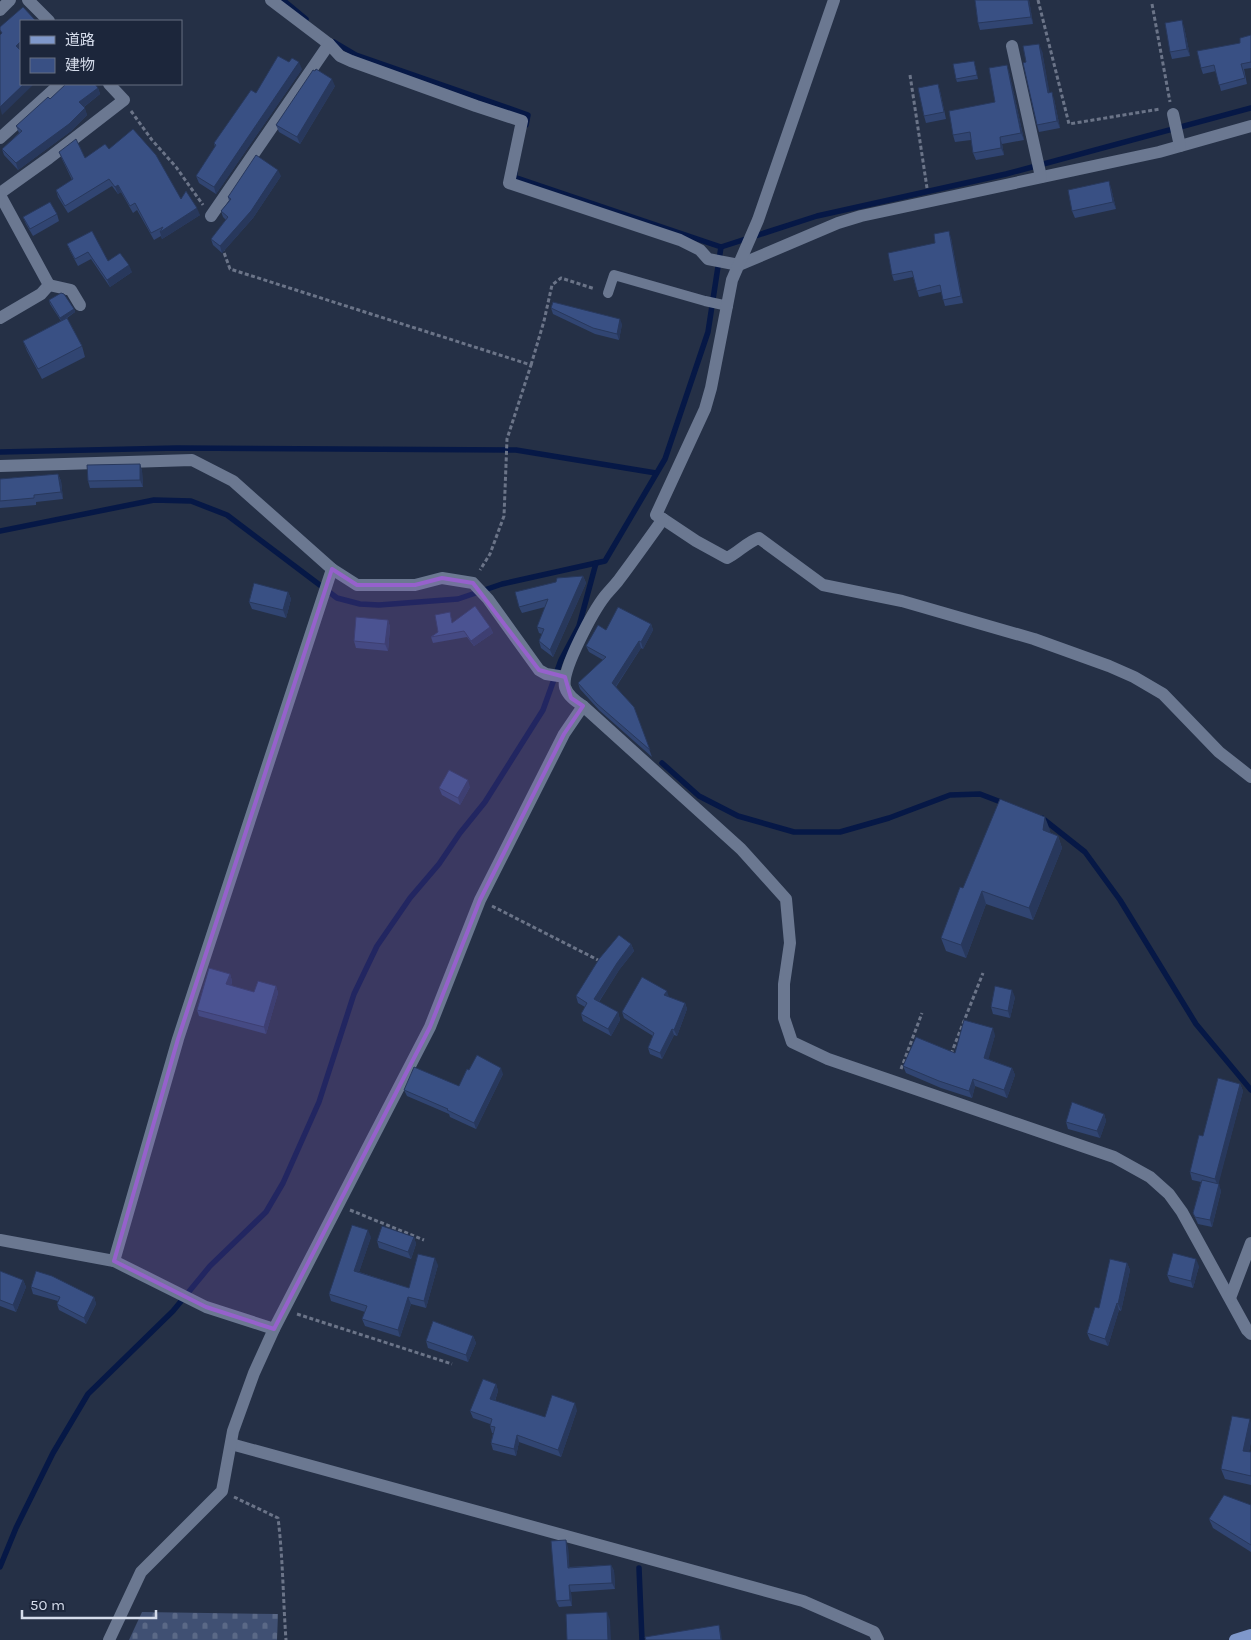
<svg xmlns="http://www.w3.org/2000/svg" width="1251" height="1640" viewBox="0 0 1251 1640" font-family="Karla,'Noto Sans JP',sans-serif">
<defs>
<pattern id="cemetery-stones" width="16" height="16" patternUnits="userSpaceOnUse" patternTransform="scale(1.25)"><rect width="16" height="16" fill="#405073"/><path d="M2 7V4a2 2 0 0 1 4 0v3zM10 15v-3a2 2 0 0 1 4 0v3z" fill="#5b6987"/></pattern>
</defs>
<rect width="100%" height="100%" fill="#253046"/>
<polygon fill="url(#cemetery-stones)" points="142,1612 278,1614 277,1640 129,1640"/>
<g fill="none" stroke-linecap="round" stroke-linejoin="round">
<g stroke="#061846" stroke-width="5.5">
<polyline points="283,0 306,19"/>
<polyline points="334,42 356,55 528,115 526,125"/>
<polyline points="515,173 514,177 721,247"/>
<polyline points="0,452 177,448 516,450 656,473"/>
<polyline points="0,531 154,500 191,501 227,515 337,598 360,604 379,605 458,599 502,584 605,561 665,459 708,332 721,247 817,216 1006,174 1251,108"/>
<polyline points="662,763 699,796 738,816 794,832 840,832 889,818 950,795 980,794 1006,804"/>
<polyline points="1042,818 1085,852 1120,900 1196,1024 1251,1090"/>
<polyline points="0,1567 16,1528 53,1453 88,1394 173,1311 210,1266 266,1212 283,1183 319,1102 354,994 377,946 410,898 439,864 460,833 485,802 543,710 561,660 579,626 596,563"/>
<polyline points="639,1568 642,1640"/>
</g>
<g stroke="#6b7488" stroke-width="3" stroke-dasharray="4 2.5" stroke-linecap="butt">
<polyline points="1038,0 1069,124 1160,109"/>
<polyline points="1152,4 1170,102"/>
<polyline points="910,75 927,188"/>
<polyline points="131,111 152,140 176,167 203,205"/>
<polyline points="222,247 230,269 531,365 507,439 504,516 490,554 480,570"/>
<polyline points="531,365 544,321 552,285 561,278 595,289"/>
<polyline points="492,906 598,960"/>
<polyline points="951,1054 983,973"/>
<polyline points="901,1069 922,1013"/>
<polyline points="350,1210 424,1240"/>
<polyline points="297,1314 452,1364"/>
<path d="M234 1497 278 1518C283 1558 283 1599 286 1640"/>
</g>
<polyline stroke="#6b7891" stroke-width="10" points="608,293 614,275 705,301 728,306"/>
<g stroke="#6b7891" stroke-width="12">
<polyline points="28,0 49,21"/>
<polyline points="271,0 329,44 340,56 351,61 476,106 522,121 509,183 680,240 700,250 708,259 739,265 838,223 861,216 1159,152 1251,126"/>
<polyline points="0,10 10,0"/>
<polyline points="1012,46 1041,177"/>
<polyline points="1173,114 1180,146"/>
<polyline points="0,138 60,84"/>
<polyline points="0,193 49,158 124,100 109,84"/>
<polyline points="0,195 49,285 41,294 0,318"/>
<polyline points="211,216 329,44"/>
<polyline points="49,285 71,290 80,305"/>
<polyline points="0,466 192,460 233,481 332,569 357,585 415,585 442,578 473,583 488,599 539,670 546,674 565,677"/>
<path d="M663 519 696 541 727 558C738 553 747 542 759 538L823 585 902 601 1034 639 1109 666 1134 677 1163 694 1219 752 1251 777"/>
<polyline points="583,706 741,849 786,899 790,943 784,984 784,1018 792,1042 828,1059 1114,1157 1150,1177 1169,1194 1182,1212 1247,1330 1251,1334"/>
<polyline points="0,1240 114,1261 206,1307 274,1329"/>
<polyline points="114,1261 178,1039 332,569"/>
<polyline points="1230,1298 1251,1243"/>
<polyline points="231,1444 803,1601 874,1632 878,1640"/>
<path d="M109 1640 141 1572 222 1491 233 1431 254 1373 274 1329 430 1027 480 900 564 734 583 706C575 701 568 696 565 687 561 670 594 610 605 596 609 591 614 586 618 581 633 561 648 540 663 519L656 515 705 409 711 388 732 280 758 220 834 0"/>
</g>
<polyline stroke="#7f98cb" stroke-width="12" points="1235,1640 1251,1635"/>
</g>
<g fill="#314572">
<polygon points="975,0 1029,0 1033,24 980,30 978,23"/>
<polygon points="1184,27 1190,56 1172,59 1170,52"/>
<polygon points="1251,35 1251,68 1244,69 1247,84 1221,91 1216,71 1203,74 1201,68 1240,43"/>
<polygon points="1042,51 1049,92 1054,99 1060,128 1039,132 1037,125 1026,62"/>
<polygon points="974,61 978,79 957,82 956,79"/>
<polygon points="302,69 216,194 199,183 196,176 215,147 214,143 256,93"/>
<polygon points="315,71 335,86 300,144 279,132 276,125"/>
<polygon points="1009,72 1024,140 1002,144 1004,155 976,160 973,153 971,140 955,142 953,135 995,102"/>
<polygon points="938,84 940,91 946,119 926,123 924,116"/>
<polygon points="98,88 100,94 84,107 87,115 71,131 18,170 4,155 2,149 19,133 16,126 50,99"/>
<polygon points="109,149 181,199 200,215 162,239 161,236 154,240 137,210 133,213 121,192 118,194 112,186 68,213 58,197 56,190 72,180 62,159 59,152 85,158"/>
<polygon points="281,176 253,218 222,253 213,245 211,239 226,220 223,217 221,211 229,201 228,197"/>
<polygon points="1111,188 1116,209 1075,218 1072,211"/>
<polygon points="57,214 59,221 33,236 26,224 23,217"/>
<polygon points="92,231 108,261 132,272 110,287 91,259 78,266 70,251 67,244"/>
<polygon points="951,238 963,303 945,306 941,292 919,297 913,277 894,281 892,275 935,243"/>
<polygon points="49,300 74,309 75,312 67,318 82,346 85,357 42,379 27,351 23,341 61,321 50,304"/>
<polygon points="551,308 622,324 619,340 595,334 553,314"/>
<polygon points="140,464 142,471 143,487 90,488 88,481"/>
<polygon points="58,474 61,481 63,499 36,502 36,505 0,508 0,479"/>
<polygon points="583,576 586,583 553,657 541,648 539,641 542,634 539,633 537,627 545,607 522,613 519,607"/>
<polygon points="288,592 291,599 286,618 252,609 249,602"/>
<polygon points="452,618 452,622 490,627 493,633 474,646 467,637 433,643 431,637 438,632"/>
<polygon points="388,620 390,627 388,651 356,648 354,641"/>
<polygon points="651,624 653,630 643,649 641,648 616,687 634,707 652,757 599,710 580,689 578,683 603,660 589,652 586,646 606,630"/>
<polygon points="470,787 460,805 442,795 439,788"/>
<polygon points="1050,830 1049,832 1058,836 1062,848 1033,920 986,904 966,958 946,951 941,938 963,888"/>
<polygon points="631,944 634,951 619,970 599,1002 618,1012 620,1020 611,1036 583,1021 581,1014 585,1007 578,1003 576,996"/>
<polygon points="230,974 232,981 231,986 254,992 276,986 278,993 266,1034 199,1016 197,1010"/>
<polygon points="669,997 685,1003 687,1009 677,1036 674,1035 662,1059 650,1054 648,1048 653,1036 624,1018 622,1012"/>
<polygon points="1015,997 1010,1018 993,1014 991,1007"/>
<polygon points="995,1035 988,1059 1012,1068 1015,1075 1007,1098 975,1086 972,1098 941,1088 906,1073 903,1066 955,1053"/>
<polygon points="469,1070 503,1074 476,1129 450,1117 449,1114 407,1096 404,1090 459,1086"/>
<polygon points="1240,1084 1243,1091 1218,1184 1221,1191 1212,1227 1198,1224 1193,1213 1201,1182 1192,1180 1190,1172 1203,1136"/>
<polygon points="1104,1114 1106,1121 1100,1138 1068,1129 1066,1122"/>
<polygon points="371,1237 359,1272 409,1288 438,1265 426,1308 411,1304 400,1337 365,1326 362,1319 365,1312 331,1301 329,1294"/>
<polygon points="414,1237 416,1244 411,1259 379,1248 377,1241"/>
<polygon points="1127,1263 1130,1270 1121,1311 1119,1310 1108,1346 1090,1340 1087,1333 1099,1308"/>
<polygon points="1199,1266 1193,1288 1170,1282 1167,1275"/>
<polygon points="0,1271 23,1280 26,1287 16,1312 0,1306"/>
<polygon points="31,1287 94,1297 96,1304 86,1324 59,1310 57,1304 58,1301 33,1294"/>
<polygon points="473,1336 476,1343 468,1362 428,1348 426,1341"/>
<polygon points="496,1384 498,1391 495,1401 545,1417 577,1410 561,1457 519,1442 516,1456 493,1450 491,1443 493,1433 492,1433 490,1426 490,1424 473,1418 470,1411"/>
<polygon points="1251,1423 1251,1441 1249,1452 1251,1452 1251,1485 1225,1479 1221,1469"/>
<polygon points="1251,1505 1251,1552 1213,1528 1209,1519"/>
<polygon points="568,1547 569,1567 611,1565 614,1571 615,1589 571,1592 572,1606 559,1607 556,1601"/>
</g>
<g fill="#28385c">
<polygon points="1028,0 1029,0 1033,24 1031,17"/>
<polygon points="1182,20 1184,27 1190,56 1187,49"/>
<polygon points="21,41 21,50 18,52 16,46"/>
<polygon points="1039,44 1042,51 1051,100 1048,93"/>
<polygon points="299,62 302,69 216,194 214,187"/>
<polygon points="1007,65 1009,72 1024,140 1021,133"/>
<polygon points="332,79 335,86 300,144 297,137"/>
<polygon points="24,84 34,84 2,115 0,107"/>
<polygon points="98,88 100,94 81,109 79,102"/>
<polygon points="1052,92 1054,99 1060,128 1057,121"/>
<polygon points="85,108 87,115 71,131 18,170 16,163"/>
<polygon points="1000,137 1002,144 1004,155 1001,148"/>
<polygon points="278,170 281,176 253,218 222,253 220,246"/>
<polygon points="1109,181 1111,188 1116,209 1113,202"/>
<polygon points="118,185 121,192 118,194 115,187"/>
<polygon points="197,208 200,215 162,239 160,232"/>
<polygon points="949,231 951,238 963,303 961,296"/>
<polygon points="129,265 132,272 110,287 107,280"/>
<polygon points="74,309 75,312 61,321 60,318"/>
<polygon points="620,319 622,324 619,340 617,334"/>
<polygon points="140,464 142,471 143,487 140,480"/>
<polygon points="58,474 61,481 63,499 61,492"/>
<polygon points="583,576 586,583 553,657 550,650"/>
<polygon points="288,592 291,599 286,618 283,610"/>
<polygon points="388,620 390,627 388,651 385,644"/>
<polygon points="651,624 653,630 643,649 641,642"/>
<polygon points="490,627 493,633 474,646 471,641"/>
<polygon points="639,641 641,648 614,689 612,683"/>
<polygon points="468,780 470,787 460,805 458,798"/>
<polygon points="1045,817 1050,830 1048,842 1043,830"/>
<polygon points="1058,836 1062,848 1033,920 1029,908"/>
<polygon points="982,891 986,904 966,958 961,945"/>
<polygon points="631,944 634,951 619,970 596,1006 594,999 617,963"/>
<polygon points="230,974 232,981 229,991 226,984"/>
<polygon points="276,986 278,993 266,1034 264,1027"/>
<polygon points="1012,990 1015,997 1010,1018 1008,1011"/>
<polygon points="667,991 669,997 664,995"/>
<polygon points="685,1003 687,1009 677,1036 674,1030"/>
<polygon points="618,1012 620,1020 611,1036 608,1029"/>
<polygon points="993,1028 995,1035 987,1065 984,1058"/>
<polygon points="672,1029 674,1035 662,1059 660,1053"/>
<polygon points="501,1068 503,1074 476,1129 474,1123"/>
<polygon points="1012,1068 1015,1075 1007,1098 1004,1090"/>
<polygon points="973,1079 975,1086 972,1098 969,1091"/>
<polygon points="1240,1084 1243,1091 1218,1186 1215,1179"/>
<polygon points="1104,1114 1106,1121 1100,1138 1097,1131"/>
<polygon points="1219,1184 1221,1191 1212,1227 1210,1220"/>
<polygon points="368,1230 371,1237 357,1278 354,1271"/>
<polygon points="414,1237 416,1244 411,1259 408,1252"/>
<polygon points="435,1258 438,1265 426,1308 424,1301"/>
<polygon points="1196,1259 1199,1266 1193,1288 1191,1281"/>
<polygon points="1127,1263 1130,1270 1121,1311 1118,1304"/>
<polygon points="23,1280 26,1287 16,1312 13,1305"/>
<polygon points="94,1297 96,1304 86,1324 84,1318"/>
<polygon points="408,1297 411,1304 400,1337 398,1330"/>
<polygon points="1117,1303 1119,1310 1108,1346 1105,1339"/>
<polygon points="473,1336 476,1343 468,1362 466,1355"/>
<polygon points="496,1384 498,1391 493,1406 490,1399"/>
<polygon points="575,1403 577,1410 561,1457 558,1450"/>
<polygon points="1250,1419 1251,1423 1251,1441 1247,1461 1243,1451"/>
<polygon points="517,1435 519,1442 516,1456 514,1449"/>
<polygon points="566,1540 568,1547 570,1574 568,1568"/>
<polygon points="611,1565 614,1571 615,1589 612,1583"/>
<polygon points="569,1585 571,1592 572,1606 570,1600"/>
<polygon points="607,1612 610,1620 611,1640 608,1640"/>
<polygon points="719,1625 721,1632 722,1640 721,1640"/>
</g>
<g fill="#395084" stroke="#28385c">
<polygon points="975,0 1028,0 1031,17 978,23"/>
<polygon points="23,7 36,21 21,21 21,41 16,46 21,51 21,84 24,84 0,107 0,35 2,33 0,30 0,27"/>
<polygon points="1182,20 1187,49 1170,52 1165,23"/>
<polygon points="1251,35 1251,62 1241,64 1245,78 1219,85 1214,65 1201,68 1197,51 1240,43 1240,38"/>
<polygon points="1039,44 1048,93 1052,92 1057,121 1037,125 1023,63 1026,62 1023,46"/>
<polygon points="278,56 289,62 292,58 299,62 214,187 196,176 216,145 214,143 251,90 256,93"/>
<polygon points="974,61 977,75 956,79 953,64"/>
<polygon points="1007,65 1021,133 1000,137 1001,148 973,153 970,132 953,135 949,111 995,102 989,68"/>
<polygon points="316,69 332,79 297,137 276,125 313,70 315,71"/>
<polygon points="66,84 95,84 98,88 79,102 85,108 69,124 16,163 2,149 22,131 16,126 48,97 50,99"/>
<polygon points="938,84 944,112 924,116 918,88"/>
<polygon points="133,129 156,155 181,199 186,191 197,208 160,232 163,227 151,233 135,203 130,206 118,185 115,187 109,179 65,206 56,190 73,179 59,152 76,139 85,158 105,144 109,149"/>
<polygon points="256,155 278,170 251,211 220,246 211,239 228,217 221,211 231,199 228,197"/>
<polygon points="1109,181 1113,202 1072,211 1068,190"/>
<polygon points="50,202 57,214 30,229 23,217"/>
<polygon points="92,231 108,261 120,253 129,265 107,280 88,252 75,259 67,244"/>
<polygon points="949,231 961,296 943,300 940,285 917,291 912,271 892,275 888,253 935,243 934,234"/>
<polygon points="61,293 64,294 74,309 60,318 49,300"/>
<polygon points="553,302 620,319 617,334 593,328 551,308"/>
<polygon points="67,318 82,346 38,369 23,341"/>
<polygon points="140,464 140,480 88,481 87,465"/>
<polygon points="58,474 61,492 34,495 34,498 0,501 0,479"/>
<polygon points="583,576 550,650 539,641 544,629 537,627 548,599 519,607 515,592 556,582 557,578"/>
<polygon points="254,583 288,592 283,610 249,602"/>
<polygon points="475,606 490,627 471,641 464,631 431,637 438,632 435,615 450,612 452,623"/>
<polygon points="618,607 651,624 641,642 639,641 612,683 634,707 650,750 597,704 578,683 606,657 586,646 598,625 606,630"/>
<polygon points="356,617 388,620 385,644 354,641"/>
<polygon points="449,770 468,780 458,798 439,788"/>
<polygon points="1000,799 1045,817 1043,830 1058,836 1029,908 982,891 961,945 941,938 960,887 963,888"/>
<polygon points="619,935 631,944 617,963 594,999 618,1012 608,1029 581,1014 587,1003 576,996 599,959"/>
<polygon points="209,968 230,974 226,984 254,992 258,981 276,986 264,1027 197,1010"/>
<polygon points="642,977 667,991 664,995 685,1003 674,1030 672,1029 660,1053 648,1048 654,1033 622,1012"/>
<polygon points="995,986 1012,990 1008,1011 991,1007"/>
<polygon points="964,1020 993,1028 984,1058 1012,1068 1004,1090 973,1079 969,1091 939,1081 903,1066 916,1037 955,1053"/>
<polygon points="477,1055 501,1068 474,1123 447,1110 448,1109 404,1090 414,1067 459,1086 467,1069 469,1070"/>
<polygon points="1218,1078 1240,1084 1215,1179 1190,1172 1199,1135 1203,1136"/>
<polygon points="1072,1102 1104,1114 1097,1131 1066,1122"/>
<polygon points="1202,1180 1219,1184 1210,1220 1195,1217 1193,1213"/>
<polygon points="352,1225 368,1230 354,1271 409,1288 418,1254 435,1258 424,1301 408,1297 398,1330 362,1319 367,1306 329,1294"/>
<polygon points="382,1226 414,1237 408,1252 377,1241"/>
<polygon points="1173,1253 1196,1259 1191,1281 1167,1275"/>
<polygon points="1110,1259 1127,1263 1118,1304 1117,1303 1105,1339 1087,1333 1095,1307 1099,1308"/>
<polygon points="0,1271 23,1280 13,1305 0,1300"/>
<polygon points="36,1271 52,1276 94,1297 84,1318 57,1304 60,1297 31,1287"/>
<polygon points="433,1321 473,1336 466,1355 426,1341"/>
<polygon points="483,1379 496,1384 490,1399 545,1417 552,1395 575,1403 558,1450 517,1435 514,1449 491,1443 495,1427 490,1426 492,1419 470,1411"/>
<polygon points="1232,1416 1250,1419 1243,1451 1251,1452 1251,1476 1221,1469"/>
<polygon points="1224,1495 1251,1505 1251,1545 1209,1519"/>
<polygon points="566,1540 568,1568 611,1565 612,1583 569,1585 570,1600 556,1601 551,1541"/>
<polygon points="607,1612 608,1640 567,1640 566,1614"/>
<polygon points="719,1625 721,1640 646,1640 645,1637"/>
</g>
<path fill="#9661cc" fill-opacity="0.2" stroke="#9661cc" stroke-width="4" stroke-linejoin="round" d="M332 569 357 585H415L442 578 473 583 539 670 565 677 571 698 583 706 564 734 480 900 430 1027 274 1329 206 1307 114 1261 178 1039Z"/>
<rect x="20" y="20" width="162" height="65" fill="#1c263b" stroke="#666f81"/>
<rect x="30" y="36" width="25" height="8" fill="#7f98cb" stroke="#666f81"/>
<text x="65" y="45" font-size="15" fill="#d5dceb">道路</text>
<rect x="30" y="58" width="25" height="15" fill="#395084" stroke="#666f81"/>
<text x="65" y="70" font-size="15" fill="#d5dceb">建物</text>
<path d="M22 1610v8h134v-8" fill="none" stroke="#d5dceb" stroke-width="2.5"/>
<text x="30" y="1610" font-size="15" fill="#d5dceb" stroke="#1c263b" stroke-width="4" paint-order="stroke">50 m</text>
</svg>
